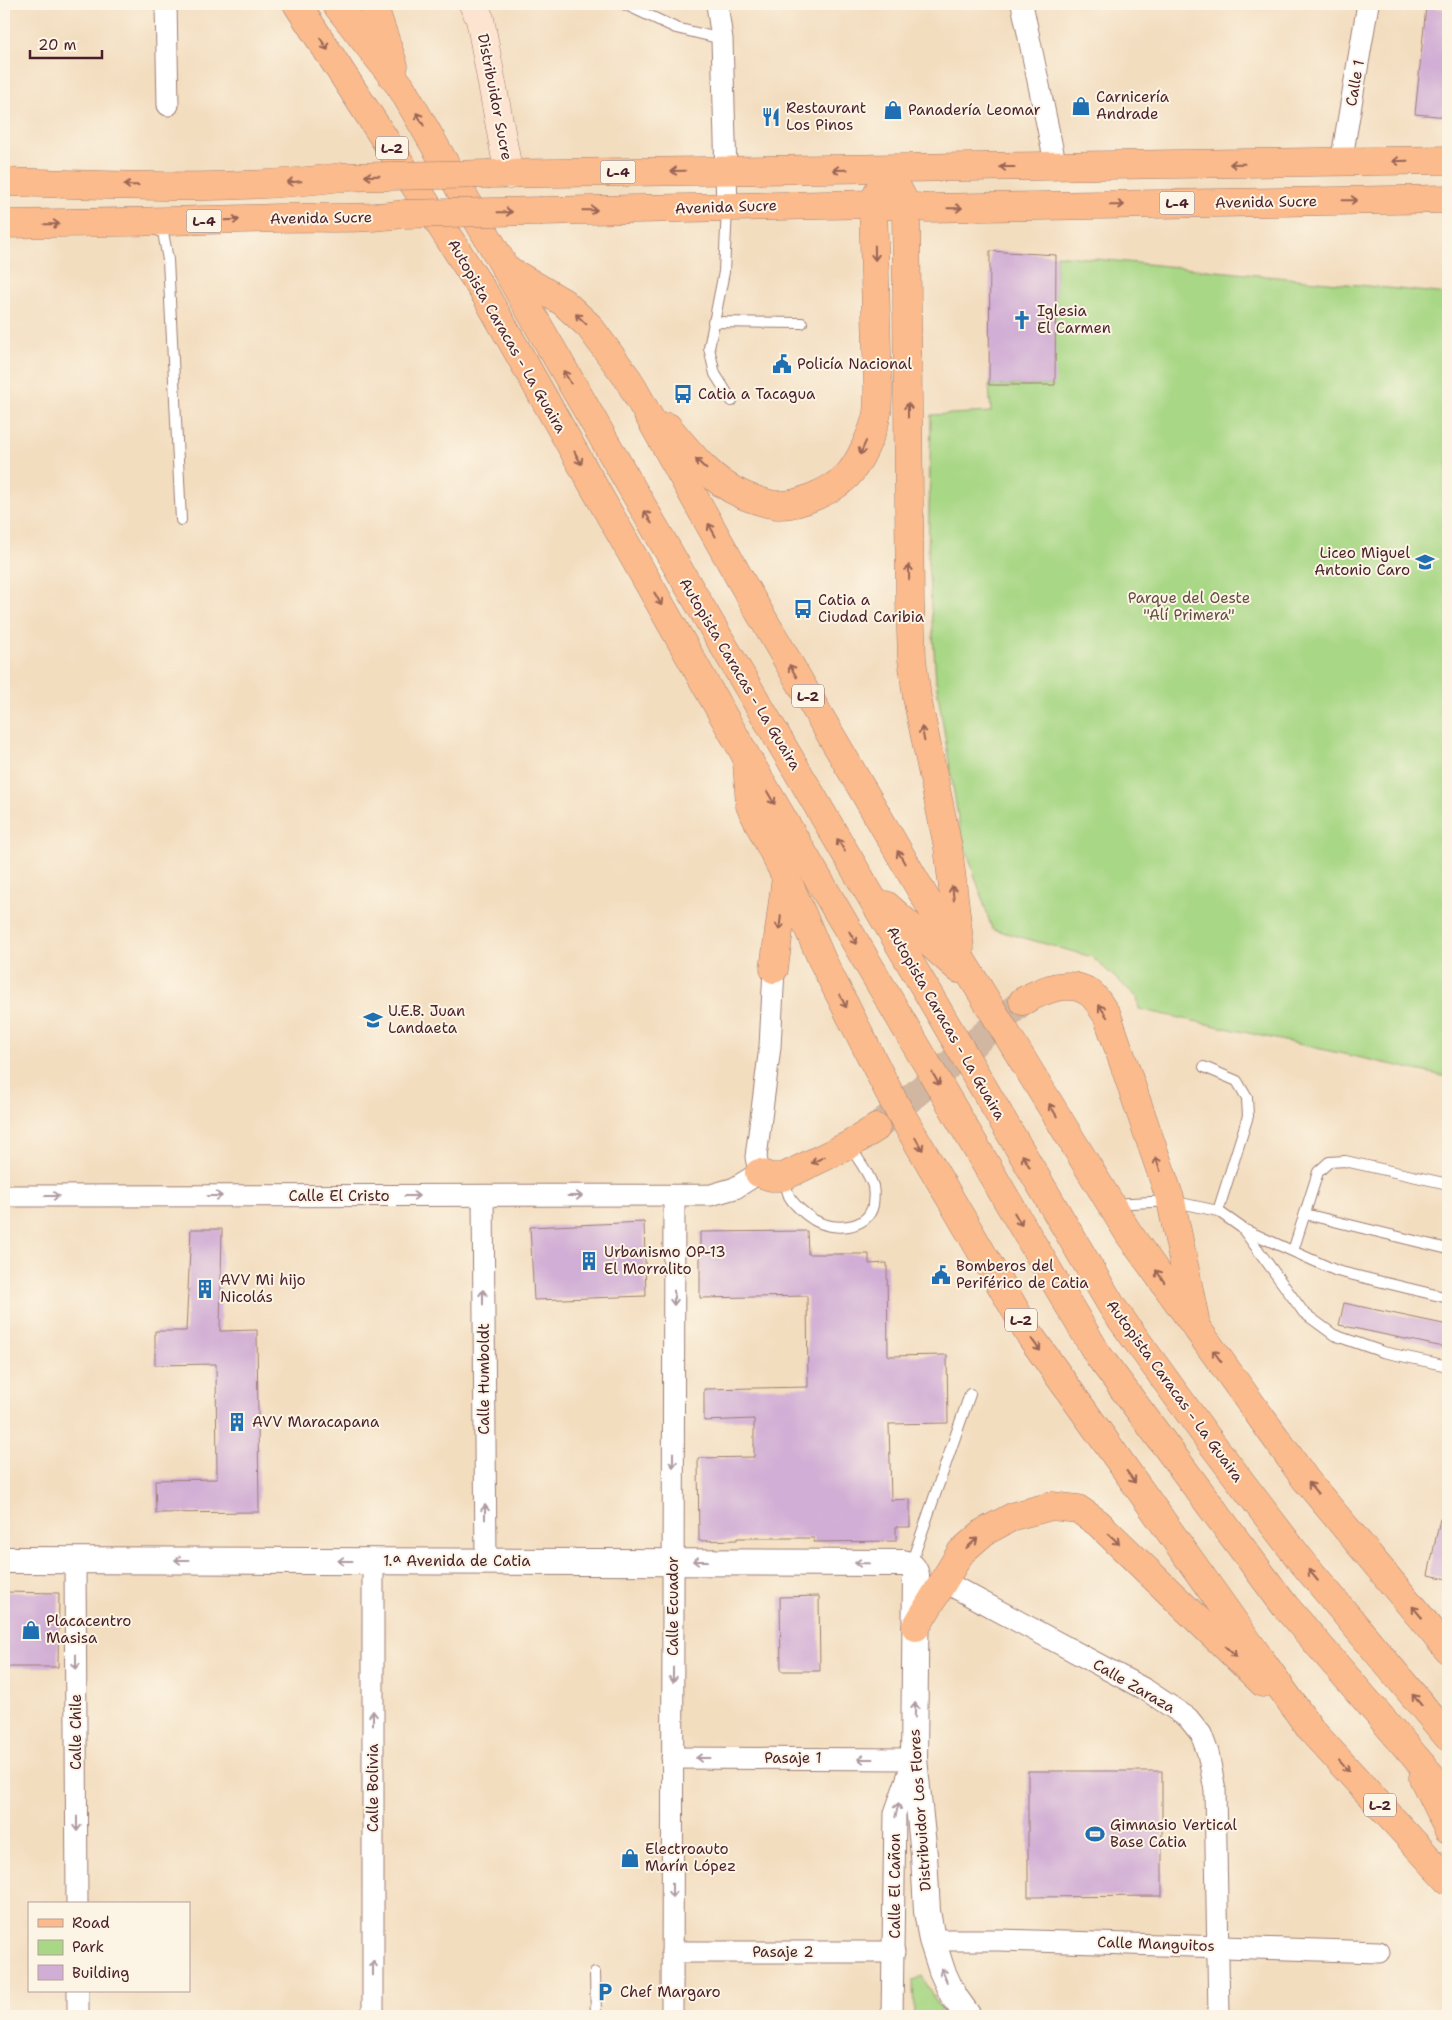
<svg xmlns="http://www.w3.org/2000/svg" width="1452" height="2020" viewBox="0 0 1452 2020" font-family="'Shantell Sans',sans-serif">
<rect width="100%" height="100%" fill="#fcf5e5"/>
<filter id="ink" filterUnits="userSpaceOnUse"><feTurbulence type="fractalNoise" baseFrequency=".02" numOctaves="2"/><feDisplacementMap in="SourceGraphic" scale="10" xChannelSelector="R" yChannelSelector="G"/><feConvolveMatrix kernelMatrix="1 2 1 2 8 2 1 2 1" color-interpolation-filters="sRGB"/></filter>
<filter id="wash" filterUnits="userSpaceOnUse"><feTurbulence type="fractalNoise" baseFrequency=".0096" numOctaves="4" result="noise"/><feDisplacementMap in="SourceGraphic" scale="20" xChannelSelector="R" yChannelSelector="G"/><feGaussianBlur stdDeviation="1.12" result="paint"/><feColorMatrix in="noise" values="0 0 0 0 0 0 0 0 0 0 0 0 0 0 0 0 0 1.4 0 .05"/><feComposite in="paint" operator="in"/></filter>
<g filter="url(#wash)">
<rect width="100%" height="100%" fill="#f3ddbf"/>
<g fill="#a8d785" stroke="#797b58">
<polygon points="1056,255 1448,294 1448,1077 1139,1009 1137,997 1092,957 992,929 960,830 936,681 928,560 931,415 991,412 989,385 1054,385"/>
<polygon points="922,1976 944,2016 914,2016 913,1980"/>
</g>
<g id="blocks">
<g fill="#d1aed5">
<polygon points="1426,7 1448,9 1448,117 1415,114"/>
<polygon points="990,251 1056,255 1055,385 989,385"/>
<polygon points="644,1222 646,1296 534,1300 530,1227"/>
<polygon points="191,1229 222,1229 220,1331 257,1330 259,1512 156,1513 155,1480 217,1479 216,1364 155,1365 155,1331 186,1331"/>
<polygon points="807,1231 808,1254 869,1254 869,1264 887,1263 888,1356 947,1355 948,1423 889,1424 891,1500 910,1499 910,1527 896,1527 896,1541 814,1542 814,1538 737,1538 737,1540 699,1541 698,1458 754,1457 754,1419 704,1421 704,1389 808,1387 807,1296 700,1298 700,1232"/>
<polygon points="1344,1303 1448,1325 1448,1348 1339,1325"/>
<polygon points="1440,1519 1448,1520 1448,1579 1428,1575"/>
<polygon points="4,1592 59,1593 58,1667 4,1667"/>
<polygon points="819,1596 820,1671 781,1671 780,1597"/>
<polygon points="1028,1771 1162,1771 1162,1896 1028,1897"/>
</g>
</g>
</g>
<g filter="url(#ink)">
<use href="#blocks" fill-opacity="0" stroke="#9e7e75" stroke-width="1"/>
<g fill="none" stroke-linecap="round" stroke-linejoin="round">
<polyline stroke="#d1b7a1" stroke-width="28" stroke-dasharray="28 14" stroke-linecap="butt" points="876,1128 1023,1001"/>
<g stroke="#9e7e75" stroke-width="12">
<g id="service">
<polyline points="624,4 676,28 722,39"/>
<polyline points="727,208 724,272 709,348 715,374 732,401"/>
<polyline points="152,229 163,232 168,260 181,520"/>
<polyline points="713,322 802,323"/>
<polyline points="1204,1067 1237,1081 1247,1098 1248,1116 1218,1211"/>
<path d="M784 1177C785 1183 787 1190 789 1196 794 1205 806 1215 814 1220 833 1231 868 1230 873 1205 874 1198 874 1192 873 1186 868 1171 857 1158 849 1145"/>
<polyline points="1112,1204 1171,1201 1218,1211 1242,1228 1304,1313 1334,1335 1383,1352 1448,1366"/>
<polyline points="1305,1214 1448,1249"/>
<polyline points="1243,1229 1337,1271 1448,1298"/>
<polyline points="1293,1251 1318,1172 1329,1162 1345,1161 1448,1184"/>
<polyline points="911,1564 970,1394"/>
<polyline points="595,1973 596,2016"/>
</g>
</g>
<g stroke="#9e7e75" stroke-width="23">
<g id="minor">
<polyline points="166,4 168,105"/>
<polyline points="717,4 722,39 727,207"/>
<polyline points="1022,4 1056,167"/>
<polyline points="1341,163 1368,4"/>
<polyline points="4,1196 711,1195 735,1188 759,1173 756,1157 770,1047 774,969"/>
<polyline points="483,1196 486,1561"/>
<polyline points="75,1561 77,1904"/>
<polyline points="373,1561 373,2016"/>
<polyline points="943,1581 1146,1690 1188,1718 1201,1734 1208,1753 1215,1790 1219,2016"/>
<polyline points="672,1758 914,1759 895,1813 892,2016"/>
<polyline points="932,1940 999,1940 1379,1952"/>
<polyline points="672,1952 894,1952"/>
<polyline points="78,1991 78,2016"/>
<polyline points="672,2016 674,1196"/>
</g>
</g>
<g stroke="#9e7e75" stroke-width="28">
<path id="tertiary" d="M4 1560 903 1563C911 1565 914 1567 916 1575L914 1759 924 1855 927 1911 932 1940 942 1971 953 1995 968 2016"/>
</g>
<g stroke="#9e7e75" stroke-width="29">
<polyline id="secondary" points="473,4 480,19 509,175"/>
</g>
<g stroke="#9e7e75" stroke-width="29">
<g id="primary">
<polyline points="490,174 1448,160"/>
<path d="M4 182C116 185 230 192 342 177"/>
<polyline points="542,211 873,204 929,208 1448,199"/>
<path d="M4 224C95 223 187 221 278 218 320 217 362 220 404 214"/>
</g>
</g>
<g stroke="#9e7e75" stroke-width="29">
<g id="trunk">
<polyline points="297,4 485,294"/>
<polyline points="336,4 401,87"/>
<polyline points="373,4 394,66"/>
</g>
</g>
<g stroke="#9e7e75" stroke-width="29">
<g id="motorway">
<polyline points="401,87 682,575 1113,1308 1206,1436 1299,1558 1448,1737"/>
<polyline points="888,169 906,205 910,602 912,659 917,698 948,847 960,948"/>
<polyline points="505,268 563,302 589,326 628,379 744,586 961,959 1129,1234 1306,1480 1448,1650"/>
<polyline points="485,294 746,756 1098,1355 1285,1606 1448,1795"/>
<path d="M668 427C689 452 711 481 741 494 749 498 770 505 778 505 799 506 833 490 847 476 859 464 874 430 877 413 878 405 878 395 878 387L873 204 888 169"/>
<polyline points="747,763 750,806 786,877 822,960 894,1102 1031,1337 1311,1730 1448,1880"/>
<polyline points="886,905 959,969"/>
<polyline points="774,969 786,877"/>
<path d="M1023 1001C1043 990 1069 978 1090 993 1097 998 1102 1009 1107 1015L1171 1201 1195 1319"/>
<polyline points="759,1173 771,1177 783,1177 849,1145 876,1128"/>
<polyline points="916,1627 961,1552 984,1532 1014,1516 1052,1506 1078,1509 1098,1523 1263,1683"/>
<polyline points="1423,1778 1448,1829"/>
</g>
</g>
<use href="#service" stroke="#fff" stroke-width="10"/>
<use href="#minor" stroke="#fff" stroke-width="21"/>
<use href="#tertiary" stroke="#fff" stroke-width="26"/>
<use href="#secondary" stroke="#fde4d1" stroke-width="28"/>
<use href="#primary" stroke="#fbbb8c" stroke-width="28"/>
<use href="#trunk" stroke="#fbbb8c" stroke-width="28"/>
<use href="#motorway" stroke="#fbbb8c" stroke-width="28"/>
<g stroke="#9e7e75" stroke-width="29" stroke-linecap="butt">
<g id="primary-bridge">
<polyline points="342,177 490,174"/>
<polyline points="404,214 542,211"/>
</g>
</g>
<use href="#primary-bridge" stroke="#fbbb8c" stroke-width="28"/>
</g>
<defs><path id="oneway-shaft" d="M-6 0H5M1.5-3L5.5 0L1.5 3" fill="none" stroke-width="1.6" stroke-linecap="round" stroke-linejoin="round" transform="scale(1.25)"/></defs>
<g stroke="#9a6557">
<use href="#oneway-shaft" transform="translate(324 44) rotate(57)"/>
<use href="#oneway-shaft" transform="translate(420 119) rotate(-120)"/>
<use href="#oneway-shaft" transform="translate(1400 161) rotate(178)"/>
<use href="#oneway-shaft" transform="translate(1237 164) rotate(179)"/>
<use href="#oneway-shaft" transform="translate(1007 167) rotate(180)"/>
<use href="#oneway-shaft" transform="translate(840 170) rotate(179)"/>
<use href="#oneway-shaft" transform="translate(678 171) rotate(179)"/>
<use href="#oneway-shaft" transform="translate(372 176) rotate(179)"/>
<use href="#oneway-shaft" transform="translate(294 182) rotate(175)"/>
<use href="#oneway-shaft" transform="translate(131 185) rotate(-179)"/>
<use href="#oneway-shaft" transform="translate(1350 200) rotate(-1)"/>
<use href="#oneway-shaft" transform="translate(1117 205) rotate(-1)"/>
<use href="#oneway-shaft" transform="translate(955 208) rotate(-1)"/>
<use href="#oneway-shaft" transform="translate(590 210) rotate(-1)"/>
<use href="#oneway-shaft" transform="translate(505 212) rotate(-1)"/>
<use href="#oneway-shaft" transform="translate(232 220) rotate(-2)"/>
<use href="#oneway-shaft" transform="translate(52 224) rotate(-1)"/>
<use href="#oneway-shaft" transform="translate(875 253) rotate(89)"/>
<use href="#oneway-shaft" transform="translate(581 319) rotate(-136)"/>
<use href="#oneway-shaft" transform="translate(567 377) rotate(-120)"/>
<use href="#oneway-shaft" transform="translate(908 410) rotate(-90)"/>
<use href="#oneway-shaft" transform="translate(863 448) rotate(114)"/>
<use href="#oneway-shaft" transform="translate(578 458) rotate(61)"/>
<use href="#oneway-shaft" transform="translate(701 464) rotate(-136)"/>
<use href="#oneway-shaft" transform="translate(648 517) rotate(-120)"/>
<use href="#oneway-shaft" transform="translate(712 530) rotate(-119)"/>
<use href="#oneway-shaft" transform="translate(909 572) rotate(-91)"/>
<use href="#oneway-shaft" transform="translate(658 599) rotate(61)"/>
<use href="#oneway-shaft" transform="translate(793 671) rotate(-120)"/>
<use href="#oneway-shaft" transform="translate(923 734) rotate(-101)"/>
<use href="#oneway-shaft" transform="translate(771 798) rotate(60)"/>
<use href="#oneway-shaft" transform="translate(841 845) rotate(-121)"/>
<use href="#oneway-shaft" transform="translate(901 857) rotate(-120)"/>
<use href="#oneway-shaft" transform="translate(953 893) rotate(-97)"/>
<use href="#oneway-shaft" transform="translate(780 923) rotate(97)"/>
<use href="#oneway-shaft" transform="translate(853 938) rotate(60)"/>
<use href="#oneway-shaft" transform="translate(843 1001) rotate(63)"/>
<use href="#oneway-shaft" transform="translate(1103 1011) rotate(-124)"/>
<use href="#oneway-shaft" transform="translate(936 1079) rotate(60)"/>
<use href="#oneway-shaft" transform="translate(1053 1110) rotate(-121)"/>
<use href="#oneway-shaft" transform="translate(919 1144) rotate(60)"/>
<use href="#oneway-shaft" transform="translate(818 1160) rotate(154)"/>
<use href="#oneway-shaft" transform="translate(1026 1161) rotate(-120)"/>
<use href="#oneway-shaft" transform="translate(1158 1164) rotate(-109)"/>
<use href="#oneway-shaft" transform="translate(1018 1219) rotate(60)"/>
<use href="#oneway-shaft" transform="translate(1160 1276) rotate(-125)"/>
<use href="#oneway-shaft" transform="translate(1036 1345) rotate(54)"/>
<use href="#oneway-shaft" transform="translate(1217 1356) rotate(-126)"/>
<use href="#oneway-shaft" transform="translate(1131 1477) rotate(54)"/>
<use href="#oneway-shaft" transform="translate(1313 1488) rotate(-130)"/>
<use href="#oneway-shaft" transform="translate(1114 1539) rotate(44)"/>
<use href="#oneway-shaft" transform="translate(972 1543) rotate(-41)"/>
<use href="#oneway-shaft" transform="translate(1313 1575) rotate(-130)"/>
<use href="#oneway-shaft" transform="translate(1417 1612) rotate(-130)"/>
<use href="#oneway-shaft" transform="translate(1231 1652) rotate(44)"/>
<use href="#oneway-shaft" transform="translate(1417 1700) rotate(-130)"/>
<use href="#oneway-shaft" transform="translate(1344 1766) rotate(48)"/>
</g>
<g stroke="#ae9aa0">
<use href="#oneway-shaft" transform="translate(52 1196)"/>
<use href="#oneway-shaft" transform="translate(215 1196)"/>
<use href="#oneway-shaft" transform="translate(412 1196)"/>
<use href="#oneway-shaft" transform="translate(575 1196)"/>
<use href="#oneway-shaft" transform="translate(483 1297) rotate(-90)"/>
<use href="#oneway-shaft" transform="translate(674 1298) rotate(90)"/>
<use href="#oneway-shaft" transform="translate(673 1460) rotate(90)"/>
<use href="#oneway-shaft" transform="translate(485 1512) rotate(-90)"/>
<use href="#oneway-shaft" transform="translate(182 1560) rotate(-180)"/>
<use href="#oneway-shaft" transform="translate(345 1561) rotate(-180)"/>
<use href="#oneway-shaft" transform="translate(700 1561) rotate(-180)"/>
<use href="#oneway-shaft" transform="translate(862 1563) rotate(-179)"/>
<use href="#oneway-shaft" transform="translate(76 1662) rotate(90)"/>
<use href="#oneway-shaft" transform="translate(673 1675) rotate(90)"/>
<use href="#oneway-shaft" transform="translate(915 1710) rotate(-89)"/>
<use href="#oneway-shaft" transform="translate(373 1718) rotate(-90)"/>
<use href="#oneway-shaft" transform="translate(703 1758) rotate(-180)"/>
<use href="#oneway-shaft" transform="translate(865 1759) rotate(-180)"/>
<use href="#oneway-shaft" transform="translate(897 1810) rotate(-77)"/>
<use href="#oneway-shaft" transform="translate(77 1824) rotate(90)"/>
<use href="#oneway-shaft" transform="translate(672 1890) rotate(90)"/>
<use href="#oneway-shaft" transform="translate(373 1968) rotate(-90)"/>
<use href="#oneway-shaft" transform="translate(944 1975) rotate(-112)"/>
</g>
</g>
<defs>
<g id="shop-bare" transform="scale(1.5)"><path d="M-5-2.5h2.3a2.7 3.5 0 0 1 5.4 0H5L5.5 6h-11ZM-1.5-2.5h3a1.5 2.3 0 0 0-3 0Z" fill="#1f6fb2" stroke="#fcf5e5" stroke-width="2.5" paint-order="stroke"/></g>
<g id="restaurant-bare" transform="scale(1.5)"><path d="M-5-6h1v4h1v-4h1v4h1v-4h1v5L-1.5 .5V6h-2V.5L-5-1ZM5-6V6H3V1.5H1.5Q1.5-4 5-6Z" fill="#1f6fb2" stroke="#fcf5e5" stroke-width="2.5" paint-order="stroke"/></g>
<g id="church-bare" transform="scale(1.5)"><path d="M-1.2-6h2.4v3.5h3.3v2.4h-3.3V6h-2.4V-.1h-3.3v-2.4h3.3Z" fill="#1f6fb2" stroke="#fcf5e5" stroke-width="2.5" paint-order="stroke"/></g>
<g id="civic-bare" transform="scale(1.5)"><path d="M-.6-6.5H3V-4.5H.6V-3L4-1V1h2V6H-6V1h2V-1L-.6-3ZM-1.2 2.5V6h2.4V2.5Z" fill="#1f6fb2" stroke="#fcf5e5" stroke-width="2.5" paint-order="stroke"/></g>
<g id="bus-bare" transform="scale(1.5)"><path d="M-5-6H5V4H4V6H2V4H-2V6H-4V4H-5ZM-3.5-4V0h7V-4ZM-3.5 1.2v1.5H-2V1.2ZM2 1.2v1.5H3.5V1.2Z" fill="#1f6fb2" stroke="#fcf5e5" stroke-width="2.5" paint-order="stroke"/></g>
<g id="school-bare" transform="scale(1.5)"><path d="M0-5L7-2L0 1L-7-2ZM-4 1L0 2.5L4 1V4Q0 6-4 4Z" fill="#1f6fb2" stroke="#fcf5e5" stroke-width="2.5" paint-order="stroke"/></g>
<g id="building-bare" transform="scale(1.5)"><path d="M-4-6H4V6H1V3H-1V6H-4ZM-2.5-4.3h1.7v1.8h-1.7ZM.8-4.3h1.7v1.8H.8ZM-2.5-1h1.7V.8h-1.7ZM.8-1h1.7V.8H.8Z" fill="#1f6fb2" stroke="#fcf5e5" stroke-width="2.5" paint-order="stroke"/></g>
<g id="stadium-bare" transform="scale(1.5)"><path d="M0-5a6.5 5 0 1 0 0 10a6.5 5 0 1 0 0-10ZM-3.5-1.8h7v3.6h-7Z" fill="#1f6fb2" stroke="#fcf5e5" stroke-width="2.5" paint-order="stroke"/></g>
<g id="parking-bare" transform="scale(1.5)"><path d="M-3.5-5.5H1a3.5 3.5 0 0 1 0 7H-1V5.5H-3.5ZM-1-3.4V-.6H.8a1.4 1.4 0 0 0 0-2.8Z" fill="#1f6fb2" stroke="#fcf5e5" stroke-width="2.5" paint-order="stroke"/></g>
</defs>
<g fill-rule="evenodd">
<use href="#shop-bare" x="1081" y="106"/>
<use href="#shop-bare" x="893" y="110"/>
<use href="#restaurant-bare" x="771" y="117"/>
<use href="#church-bare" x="1022" y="320"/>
<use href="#civic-bare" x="782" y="364"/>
<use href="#bus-bare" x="683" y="394"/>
<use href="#school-bare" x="1425" y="562"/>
<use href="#bus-bare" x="803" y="609"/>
<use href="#school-bare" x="373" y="1020"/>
<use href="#building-bare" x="589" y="1261"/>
<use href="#civic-bare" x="941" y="1275"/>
<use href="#building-bare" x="205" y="1289"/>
<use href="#building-bare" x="237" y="1422"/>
<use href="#shop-bare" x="31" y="1630"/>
<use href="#stadium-bare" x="1095" y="1834"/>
<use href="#shop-bare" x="630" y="1858"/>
<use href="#parking-bare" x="605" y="1992"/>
</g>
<g text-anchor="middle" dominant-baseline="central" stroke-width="4" stroke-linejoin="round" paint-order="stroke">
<g fill="#fcf5e5" stroke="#7f5f63" stroke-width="1">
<rect x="376" y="136.5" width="32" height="23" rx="4"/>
<rect x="600.5" y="160.5" width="35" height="23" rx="4"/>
<rect x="1159.5" y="191.5" width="35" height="23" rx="4"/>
<rect x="186.5" y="209.5" width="35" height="23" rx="4"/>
<rect x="792" y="684.5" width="32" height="23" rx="4"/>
<rect x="1005" y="1308.5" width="32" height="23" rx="4"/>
<rect x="1364" y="1793.5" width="32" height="23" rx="4"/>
</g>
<g font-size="14" font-weight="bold" fill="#4a1f2b">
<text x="392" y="148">L-2</text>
<text x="618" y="172">L-4</text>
<text x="1177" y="203">L-4</text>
<text x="204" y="221">L-4</text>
<text x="808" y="696">L-2</text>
<text x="1021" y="1320">L-2</text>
<text x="1380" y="1805">L-2</text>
</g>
<g font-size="15" fill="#4a1f2b" stroke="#fcf5e5">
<text transform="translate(1355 83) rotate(-80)">Calle 1</text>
<text transform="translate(495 97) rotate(79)">Distribuidor Sucre</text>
<text transform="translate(1266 202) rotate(-1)">Avenida Sucre</text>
<text transform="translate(726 207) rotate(-2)">Avenida Sucre</text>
<text transform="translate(321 218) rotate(-1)">Avenida Sucre</text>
<text transform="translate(507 336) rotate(60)">Autopista Caracas - La Guaira</text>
<text transform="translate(740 674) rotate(59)">Autopista Caracas - La Guaira</text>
<text transform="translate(946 1023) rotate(60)">Autopista Caracas - La Guaira</text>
<text x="339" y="1196">Calle El Cristo</text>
<text transform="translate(484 1379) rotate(-90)">Calle Humboldt</text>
<text transform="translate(1175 1391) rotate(54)">Autopista Caracas - La Guaira</text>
<text x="457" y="1561">1.ª Avenida de Catia</text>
<text transform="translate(673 1606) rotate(-90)">Calle Ecuador</text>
<text transform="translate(1134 1686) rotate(30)">Calle Zaraza</text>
<text transform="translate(76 1732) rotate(-90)">Calle Chile</text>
<text x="793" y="1758">Pasaje 1</text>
<text transform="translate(373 1788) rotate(-90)">Calle Bolivia</text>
<text transform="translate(920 1810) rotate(-94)">Distribuidor Los Flores</text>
<text transform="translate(895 1886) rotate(-90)">Calle El Cañon</text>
<text transform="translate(1156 1944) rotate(2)">Calle Manguitos</text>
<text x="783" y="1952">Pasaje 2</text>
</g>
<g font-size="15" fill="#4a1f2b" stroke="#fcf5e5" text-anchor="start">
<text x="1096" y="97">Carnicería<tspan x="1096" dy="17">Andrade</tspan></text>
<text x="786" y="108">Restaurant<tspan x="786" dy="17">Los Pinos</tspan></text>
<text x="908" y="110">Panadería Leomar</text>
<text x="1037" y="311">Iglesia<tspan x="1037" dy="17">El Carmen</tspan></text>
<text x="797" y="364">Policía Nacional</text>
<text x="698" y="394">Catia a Tacagua</text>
<text x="1410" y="553" text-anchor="end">Liceo Miguel<tspan x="1410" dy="17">Antonio Caro</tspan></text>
<text x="818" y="600">Catia a<tspan x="818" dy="17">Ciudad Caribia</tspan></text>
<text x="388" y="1011">U.E.B. Juan<tspan x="388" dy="17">Landaeta</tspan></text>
<text x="604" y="1252">Urbanismo OP-13<tspan x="604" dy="17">El Morralito</tspan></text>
<text x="956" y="1266">Bomberos del<tspan x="956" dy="17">Periférico de Catia</tspan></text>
<text x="220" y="1280">AVV Mi hijo<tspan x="220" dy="17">Nicolás</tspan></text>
<text x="252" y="1422">AVV Maracapana</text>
<text x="46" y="1621">Placacentro<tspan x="46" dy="17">Masisa</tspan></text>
<text x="1110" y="1825">Gimnasio Vertical<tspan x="1110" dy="17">Base Catia</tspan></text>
<text x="645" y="1849">Electroauto<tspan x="645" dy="17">Marín López</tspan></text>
<text x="620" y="1992">Chef Margaro</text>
</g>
<g font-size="15" fill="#624d42" stroke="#fcf5e5">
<text x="1189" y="598">Parque del Oeste<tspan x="1189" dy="17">"Alí Primera"</tspan></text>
</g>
</g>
<rect width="1452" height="2020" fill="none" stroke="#fcf5e5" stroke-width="20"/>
<rect x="28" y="1902" width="162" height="90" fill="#fcf5e5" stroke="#b59f9b"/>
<rect x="38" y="1919" width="25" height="8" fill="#fbbb8c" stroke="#b59f9b"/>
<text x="72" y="1928" font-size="15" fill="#4a1f2b">Road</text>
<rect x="38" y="1940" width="25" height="15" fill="#a8d785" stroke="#b59f9b"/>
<text x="72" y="1952" font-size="15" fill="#4a1f2b">Park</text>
<rect x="38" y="1965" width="25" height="15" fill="#d1aed5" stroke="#b59f9b"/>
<text x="72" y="1978" font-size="15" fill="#4a1f2b">Building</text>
<path d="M30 50v8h72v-8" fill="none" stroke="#4a1f2b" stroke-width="2.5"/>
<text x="38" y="50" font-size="15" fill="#4a1f2b" stroke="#fcf5e5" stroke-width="4" paint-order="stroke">20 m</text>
</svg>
